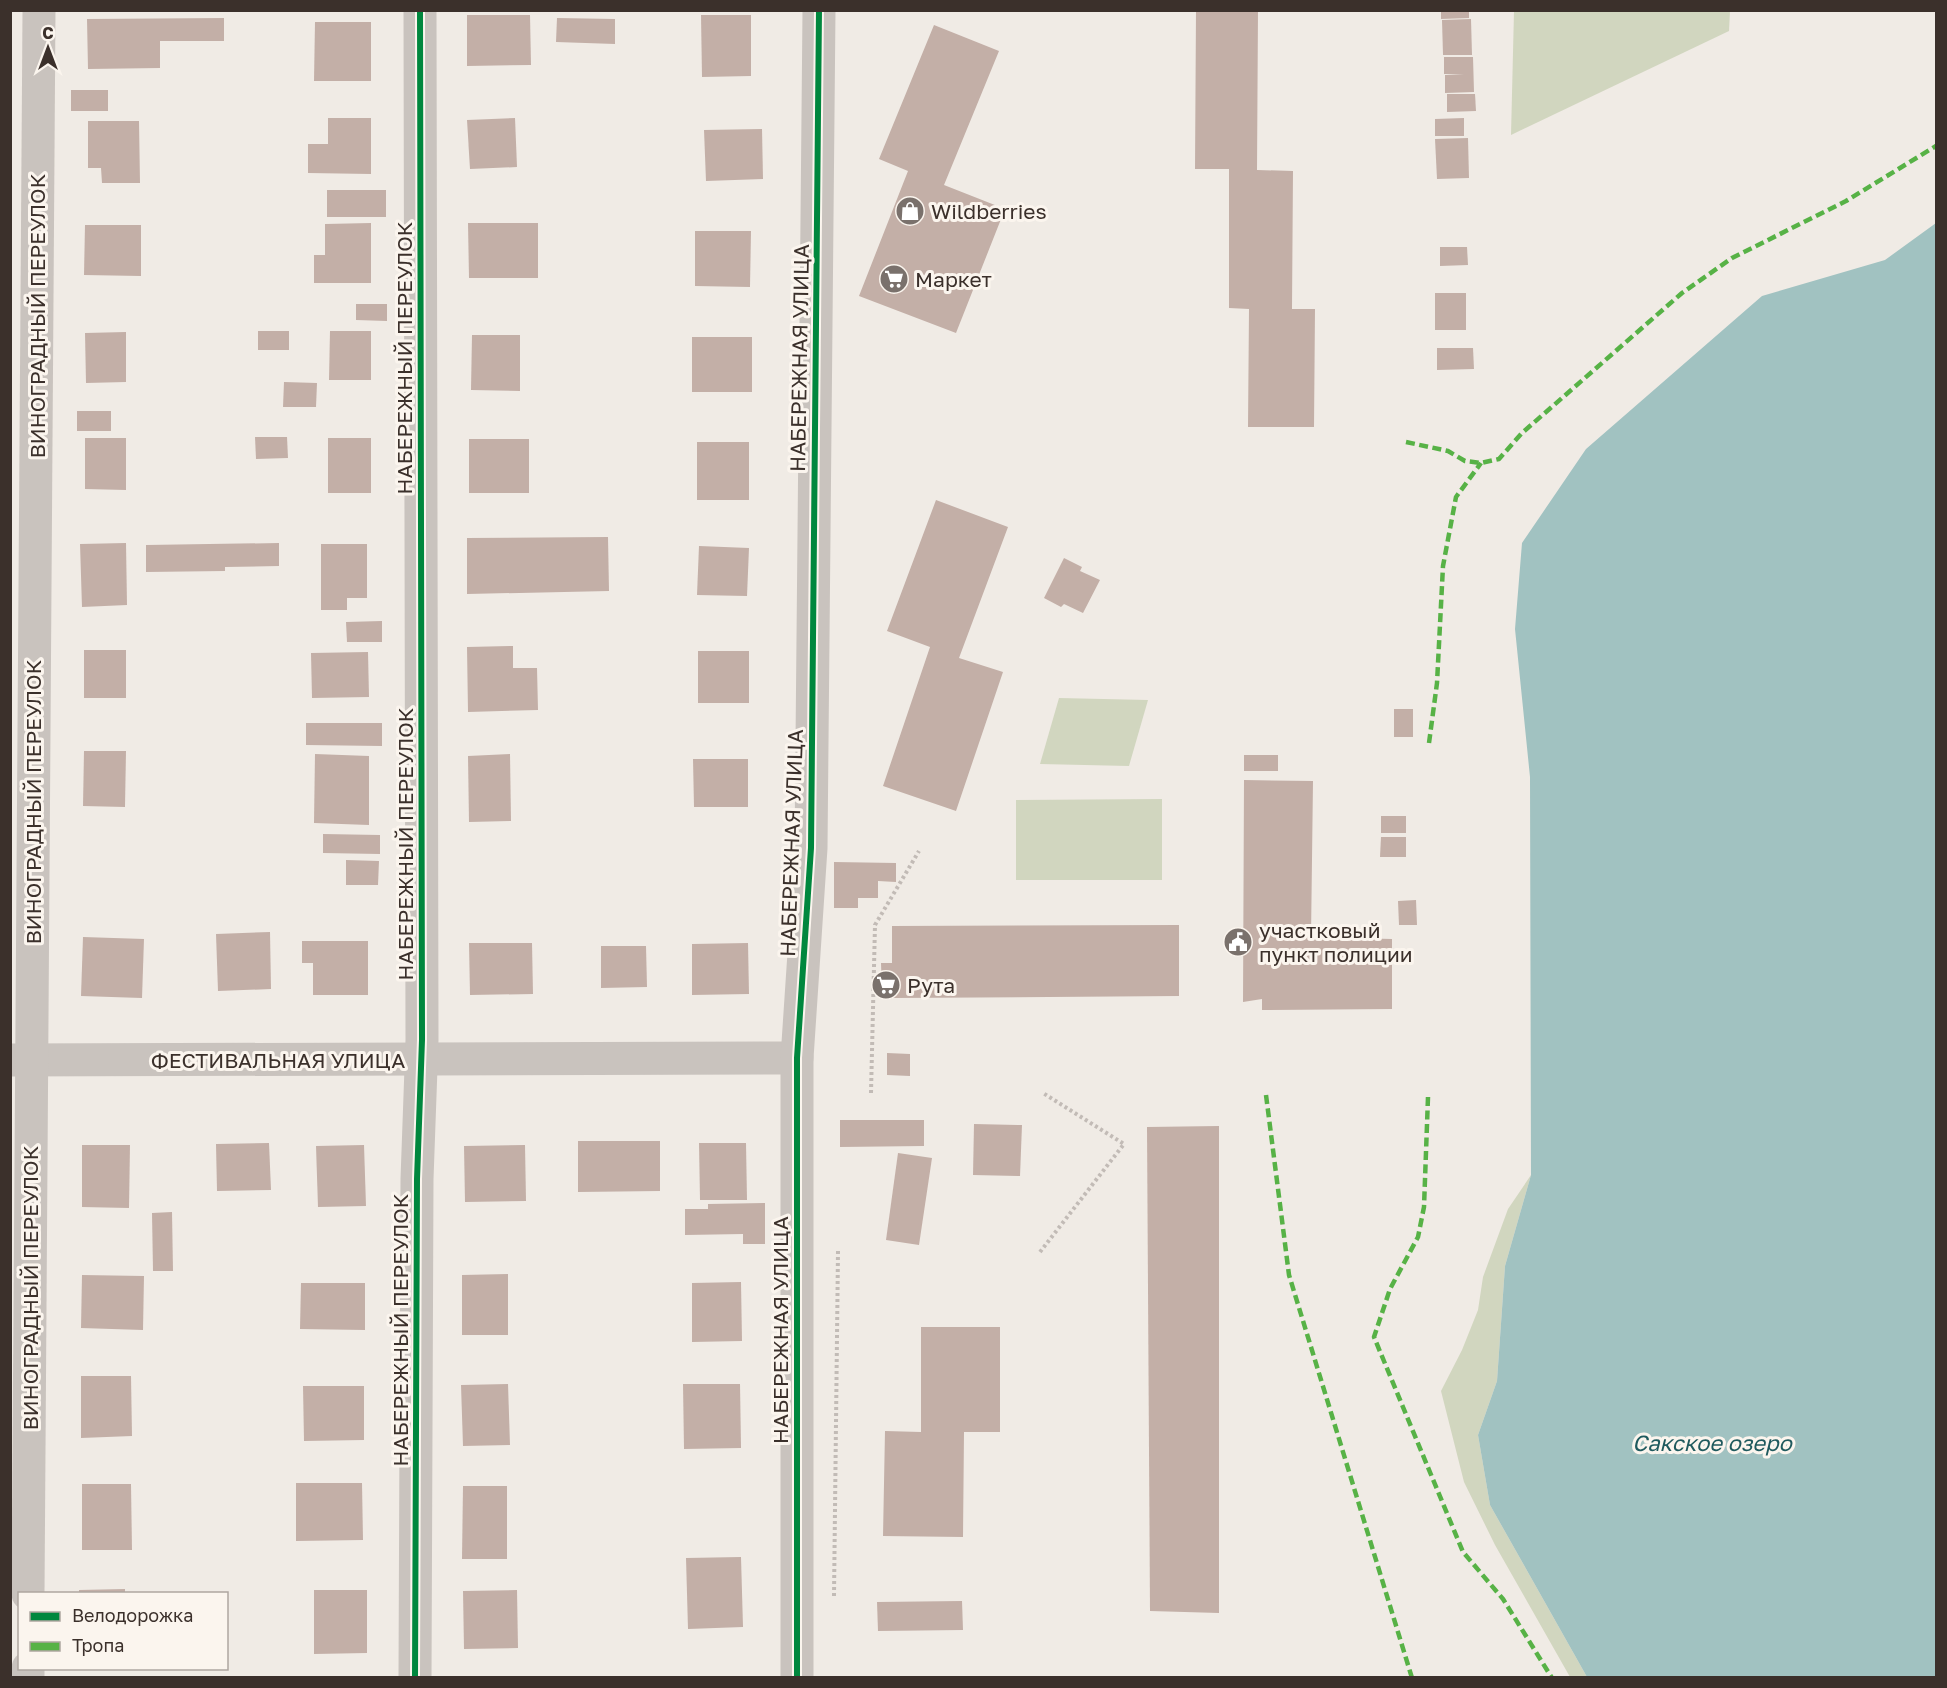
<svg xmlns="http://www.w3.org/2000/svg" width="1947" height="1688" viewBox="0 0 1947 1688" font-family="'Golos Text',sans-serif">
<rect width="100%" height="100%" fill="#f0ebe5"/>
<g fill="#d1d6bf">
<polygon points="1514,11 1730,11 1729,31 1511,135"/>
<polygon points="1059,698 1148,700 1129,766 1040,764"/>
<polygon points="1162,799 1162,880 1016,880 1016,800"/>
<polygon points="1531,1175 1505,1266 1497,1381 1478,1435 1490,1505 1587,1677 1570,1677 1495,1545 1464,1482 1441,1391 1462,1350 1478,1310 1483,1277 1508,1209"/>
</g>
<polygon fill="#a1c2c1" points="1936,223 1936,1677 1587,1677 1490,1505 1478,1435 1497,1381 1505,1266 1531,1175 1530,777 1515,629 1522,543 1586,449 1762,296 1885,260"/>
<g fill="#c3afa7">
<polygon points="1196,10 1258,10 1257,170 1293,171 1292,309 1315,309 1314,427 1248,427 1249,309 1229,308 1229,169 1195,169"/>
<polygon points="1441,10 1469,10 1469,18 1441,19"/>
<polygon points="467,15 530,15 531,65 467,66"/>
<polygon points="701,15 751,15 751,76 702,77"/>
<polygon points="224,18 224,41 160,41 160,68 88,69 87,19"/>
<polygon points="557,18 615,19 615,44 556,42"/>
<polygon points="1471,19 1472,55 1443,55 1442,20"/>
<polygon points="315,22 371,22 371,81 314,81"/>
<polygon points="934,25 999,51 944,185 1005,209 956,333 859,296 908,171 879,159"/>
<polygon points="1444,57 1473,57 1474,92 1445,93 1445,75 1464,74 1444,74"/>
<rect x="71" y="90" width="37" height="21"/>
<polygon points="1447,94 1475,94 1476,111 1447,112"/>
<polygon points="328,118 371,118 371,174 308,173 308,144 328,144"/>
<polygon points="515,118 517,167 470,169 467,120"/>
<polygon points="1464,118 1464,136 1435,136 1435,119"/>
<polygon points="88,121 139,121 140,183 102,183 101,168 88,168"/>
<polygon points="762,129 763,179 706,181 704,130"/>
<polygon points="1468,138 1469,178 1437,179 1435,139"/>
<rect x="327" y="190" width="59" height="27"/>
<polygon points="371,223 371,283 314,283 314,255 325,255 325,224"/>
<polygon points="468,223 538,223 538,278 469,278"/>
<polygon points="85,225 141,225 141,276 84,275"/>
<polygon points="695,231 751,231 750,287 695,286"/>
<polygon points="1440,247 1467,247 1468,265 1440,266"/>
<rect x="1435" y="293" width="31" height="37"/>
<polygon points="356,304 387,304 387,321 356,320"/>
<rect x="258" y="331" width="31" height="19"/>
<polygon points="330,331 371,331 371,380 329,380"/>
<polygon points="126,332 126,382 86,383 85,333"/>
<polygon points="472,335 520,335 520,391 471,390"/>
<rect x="692" y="337" width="60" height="55"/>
<polygon points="1437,348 1473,348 1474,369 1437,370"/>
<polygon points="284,382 317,383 316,407 283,407"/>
<rect x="77" y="411" width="34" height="20"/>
<polygon points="255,437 287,437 288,458 256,459"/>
<polygon points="85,438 126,438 126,490 85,489"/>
<rect x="328" y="438" width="43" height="55"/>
<rect x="469" y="439" width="60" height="54"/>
<rect x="697" y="442" width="52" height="58"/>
<polygon points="936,500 1008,527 959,658 1003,672 956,811 883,786 930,647 887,631"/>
<polygon points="608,537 609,591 467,594 467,538"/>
<polygon points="126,543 127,605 82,607 80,544"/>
<polygon points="279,543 279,566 225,567 225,571 146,572 146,545"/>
<polygon points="321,544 367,544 367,598 347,598 347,610 321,610"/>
<polygon points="699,546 749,548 747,596 697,595"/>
<polygon points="1064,558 1082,567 1080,571 1100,580 1083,613 1064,604 1061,607 1044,598"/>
<polygon points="382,621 382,642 347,642 346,622"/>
<polygon points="513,646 513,668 537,668 538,710 468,712 467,647"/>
<rect x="84" y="650" width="42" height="48"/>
<rect x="698" y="651" width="51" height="52"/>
<polygon points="368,652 369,697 312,698 311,653"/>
<rect x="1394" y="709" width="19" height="28"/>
<polygon points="306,723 382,723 382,746 306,745"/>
<polygon points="84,751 126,751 125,807 83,806"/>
<polygon points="315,754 369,756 369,825 314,823"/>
<polygon points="510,754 511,821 469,822 468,756"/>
<rect x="1244" y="755" width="34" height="16"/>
<polygon points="693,759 748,759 748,807 694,807"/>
<polygon points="1244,780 1313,781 1311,937 1392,939 1392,1009 1262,1010 1262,999 1243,1002"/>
<rect x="1381" y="816" width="25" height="17"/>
<polygon points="323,834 380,835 380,854 323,853"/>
<polygon points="1381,837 1406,837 1406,857 1380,857"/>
<polygon points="346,860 379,861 378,885 346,885"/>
<polygon points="834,862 896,863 896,882 878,881 878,898 858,898 858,908 834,908"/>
<polygon points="1416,900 1417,925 1399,925 1398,901"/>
<polygon points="1179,925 1179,996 893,998 893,991 882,991 881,963 892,963 892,926"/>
<polygon points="270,932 271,989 218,991 216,934"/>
<polygon points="83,937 144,939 142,998 81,996"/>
<polygon points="302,941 368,941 368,995 313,995 313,963 302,963"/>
<polygon points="469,943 532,943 533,994 470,995"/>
<polygon points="748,943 749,994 692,995 692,944"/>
<polygon points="601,946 646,946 647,987 601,988"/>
<polygon points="887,1053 910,1054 910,1076 887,1075"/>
<polygon points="840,1120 924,1120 924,1146 840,1147"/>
<polygon points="974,1124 1022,1125 1020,1176 973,1175"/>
<polygon points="1219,1126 1219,1613 1150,1611 1147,1127"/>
<polygon points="578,1141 660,1141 660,1191 578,1192"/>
<polygon points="269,1143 271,1190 217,1191 216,1144"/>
<polygon points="699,1143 746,1143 747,1200 700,1200"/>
<polygon points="82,1145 130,1145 129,1208 82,1207"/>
<polygon points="364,1145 366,1206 318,1207 316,1146"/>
<polygon points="525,1145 526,1201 465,1202 464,1146"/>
<polygon points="898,1153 932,1158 919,1245 886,1240"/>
<polygon points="765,1203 765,1244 743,1244 743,1234 685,1235 685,1209 708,1209 708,1204"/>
<polygon points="172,1212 173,1271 153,1271 152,1213"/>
<polygon points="508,1274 508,1335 462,1335 462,1275"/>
<polygon points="82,1275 144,1276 143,1330 81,1328"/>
<polygon points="741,1282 742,1341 692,1342 692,1283"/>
<polygon points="301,1283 365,1283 365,1330 300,1329"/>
<polygon points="921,1327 1000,1327 1000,1432 964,1432 963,1537 883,1536 885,1431 921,1432"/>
<polygon points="81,1376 131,1376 132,1436 81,1438"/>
<polygon points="508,1384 510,1445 463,1446 461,1385"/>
<polygon points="683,1384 740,1384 741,1448 684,1449"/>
<polygon points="303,1386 364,1386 364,1440 304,1441"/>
<polygon points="296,1483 362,1483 363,1540 296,1541"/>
<polygon points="82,1484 131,1484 132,1550 82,1550"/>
<polygon points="463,1486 507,1486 507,1559 462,1559"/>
<polygon points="741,1557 743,1627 688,1629 686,1558"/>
<polygon points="125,1589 125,1594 79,1594 79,1590"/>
<polygon points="314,1590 367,1590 367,1653 314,1654"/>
<polygon points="517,1590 518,1648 464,1649 463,1591"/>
<polygon points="962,1601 963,1630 878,1631 877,1602"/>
</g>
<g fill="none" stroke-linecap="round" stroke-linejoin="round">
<g stroke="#c2bbb6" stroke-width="4" stroke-dasharray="3 3" stroke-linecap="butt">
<polyline points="871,1093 875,925 919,851"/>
<polyline points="1040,1252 1124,1144 1043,1093"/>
<polyline points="834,1596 838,1251"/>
</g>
<g stroke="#c9c3be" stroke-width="33">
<polyline points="10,1060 797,1058"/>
<polyline points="28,1594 39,10"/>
<polyline points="28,1678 28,1668"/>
<polyline points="415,1678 417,1179 422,1040 420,10"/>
<polyline points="797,1678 797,1058 811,848 819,10"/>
</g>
<g stroke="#57b246" stroke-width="4.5" stroke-dasharray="9 4.5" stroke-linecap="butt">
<polyline points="1406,442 1448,451 1465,461 1481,463 1499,459 1522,433 1682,293 1732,258 1846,201 1936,146"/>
<polyline points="1429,743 1437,683 1443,566 1456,497 1481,463"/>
<polyline points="1266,1095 1289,1275 1412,1678"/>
<polyline points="1428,1097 1424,1207 1418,1237 1390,1289 1374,1337 1463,1552 1503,1599 1552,1678"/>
</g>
<g stroke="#fbf5ee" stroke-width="10">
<g id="cycleway">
<polyline points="415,1678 417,1179 422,1040 420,10"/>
<polyline points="797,1678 797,1058 811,848 819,10"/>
</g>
</g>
<use href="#cycleway" stroke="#00873e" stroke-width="6"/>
</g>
<defs>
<g id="shop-disc" transform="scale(1.5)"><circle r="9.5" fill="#7a716c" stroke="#fbf5ee"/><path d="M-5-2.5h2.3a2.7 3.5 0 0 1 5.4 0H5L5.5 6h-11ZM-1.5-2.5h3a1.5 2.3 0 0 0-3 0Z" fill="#fff"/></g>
<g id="supermarket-disc" transform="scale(1.5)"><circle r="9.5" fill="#7a716c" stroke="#fbf5ee"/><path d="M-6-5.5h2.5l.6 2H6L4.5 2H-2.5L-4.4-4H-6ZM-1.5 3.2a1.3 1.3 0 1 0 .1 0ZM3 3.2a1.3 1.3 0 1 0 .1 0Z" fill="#fff"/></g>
<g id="civic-disc" transform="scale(1.5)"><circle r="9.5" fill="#7a716c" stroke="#fbf5ee"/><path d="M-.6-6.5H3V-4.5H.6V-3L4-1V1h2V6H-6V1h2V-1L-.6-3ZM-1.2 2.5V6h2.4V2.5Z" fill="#fff"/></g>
</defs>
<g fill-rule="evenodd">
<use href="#shop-disc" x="910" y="211"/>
<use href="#supermarket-disc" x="894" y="279"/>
<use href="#civic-disc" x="1238" y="942"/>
<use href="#supermarket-disc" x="886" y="985"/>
</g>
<g text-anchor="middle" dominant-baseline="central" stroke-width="6" stroke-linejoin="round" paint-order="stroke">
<g font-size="21" fill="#3b302b" stroke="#fbf5ee" text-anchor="start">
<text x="931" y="211">Wildberries</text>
<text x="915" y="279">Маркет</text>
<text x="1259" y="930">участковый<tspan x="1259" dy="24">пункт полиции</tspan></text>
<text x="907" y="985">Рута</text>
</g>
<g font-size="21" fill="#3b302b" stroke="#fbf5ee">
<text transform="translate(37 316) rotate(-90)">ВИНОГРАДНЫЙ ПЕРЕУЛОК</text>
<text transform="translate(404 358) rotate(-90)">НАБЕРЕЖНЫЙ ПЕРЕУЛОК</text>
<text transform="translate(799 358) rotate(-89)">НАБЕРЕЖНАЯ УЛИЦА</text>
<text transform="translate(33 802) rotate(-90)">ВИНОГРАДНЫЙ ПЕРЕУЛОК</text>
<text transform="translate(791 843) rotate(-88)">НАБЕРЕЖНАЯ УЛИЦА</text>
<text transform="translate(405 844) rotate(-90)">НАБЕРЕЖНЫЙ ПЕРЕУЛОК</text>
<text x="278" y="1060">ФЕСТИВАЛЬНАЯ УЛИЦА</text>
<text transform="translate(30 1288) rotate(-90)">ВИНОГРАДНЫЙ ПЕРЕУЛОК</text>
<text transform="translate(400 1330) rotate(-90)">НАБЕРЕЖНЫЙ ПЕРЕУЛОК</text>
<text transform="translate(780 1330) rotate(-90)">НАБЕРЕЖНАЯ УЛИЦА</text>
</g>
<g font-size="22" font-style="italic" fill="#1f5a5e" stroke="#fbf5ee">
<text x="1712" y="1442">Сакское озеро</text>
</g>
</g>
<rect width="1947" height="1688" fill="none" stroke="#3b302b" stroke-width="24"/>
<rect x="18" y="1592" width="210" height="78" fill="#fbf5ee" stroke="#aea6a0" stroke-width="1.5"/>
<rect x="30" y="1612" width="30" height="9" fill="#00873e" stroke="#aea6a0" stroke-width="1.5"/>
<text x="72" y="1622" font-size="18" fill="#3b302b">Велодорожка</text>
<rect x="30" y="1642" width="30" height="9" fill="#57b246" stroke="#aea6a0" stroke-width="1.5"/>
<text x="72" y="1652" font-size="18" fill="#3b302b">Тропа</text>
<g transform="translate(48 48)" stroke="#fbf5ee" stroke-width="4.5" paint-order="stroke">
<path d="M0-4.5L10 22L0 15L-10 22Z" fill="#3b302b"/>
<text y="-9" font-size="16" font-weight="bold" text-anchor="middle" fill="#3b302b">С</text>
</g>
</svg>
